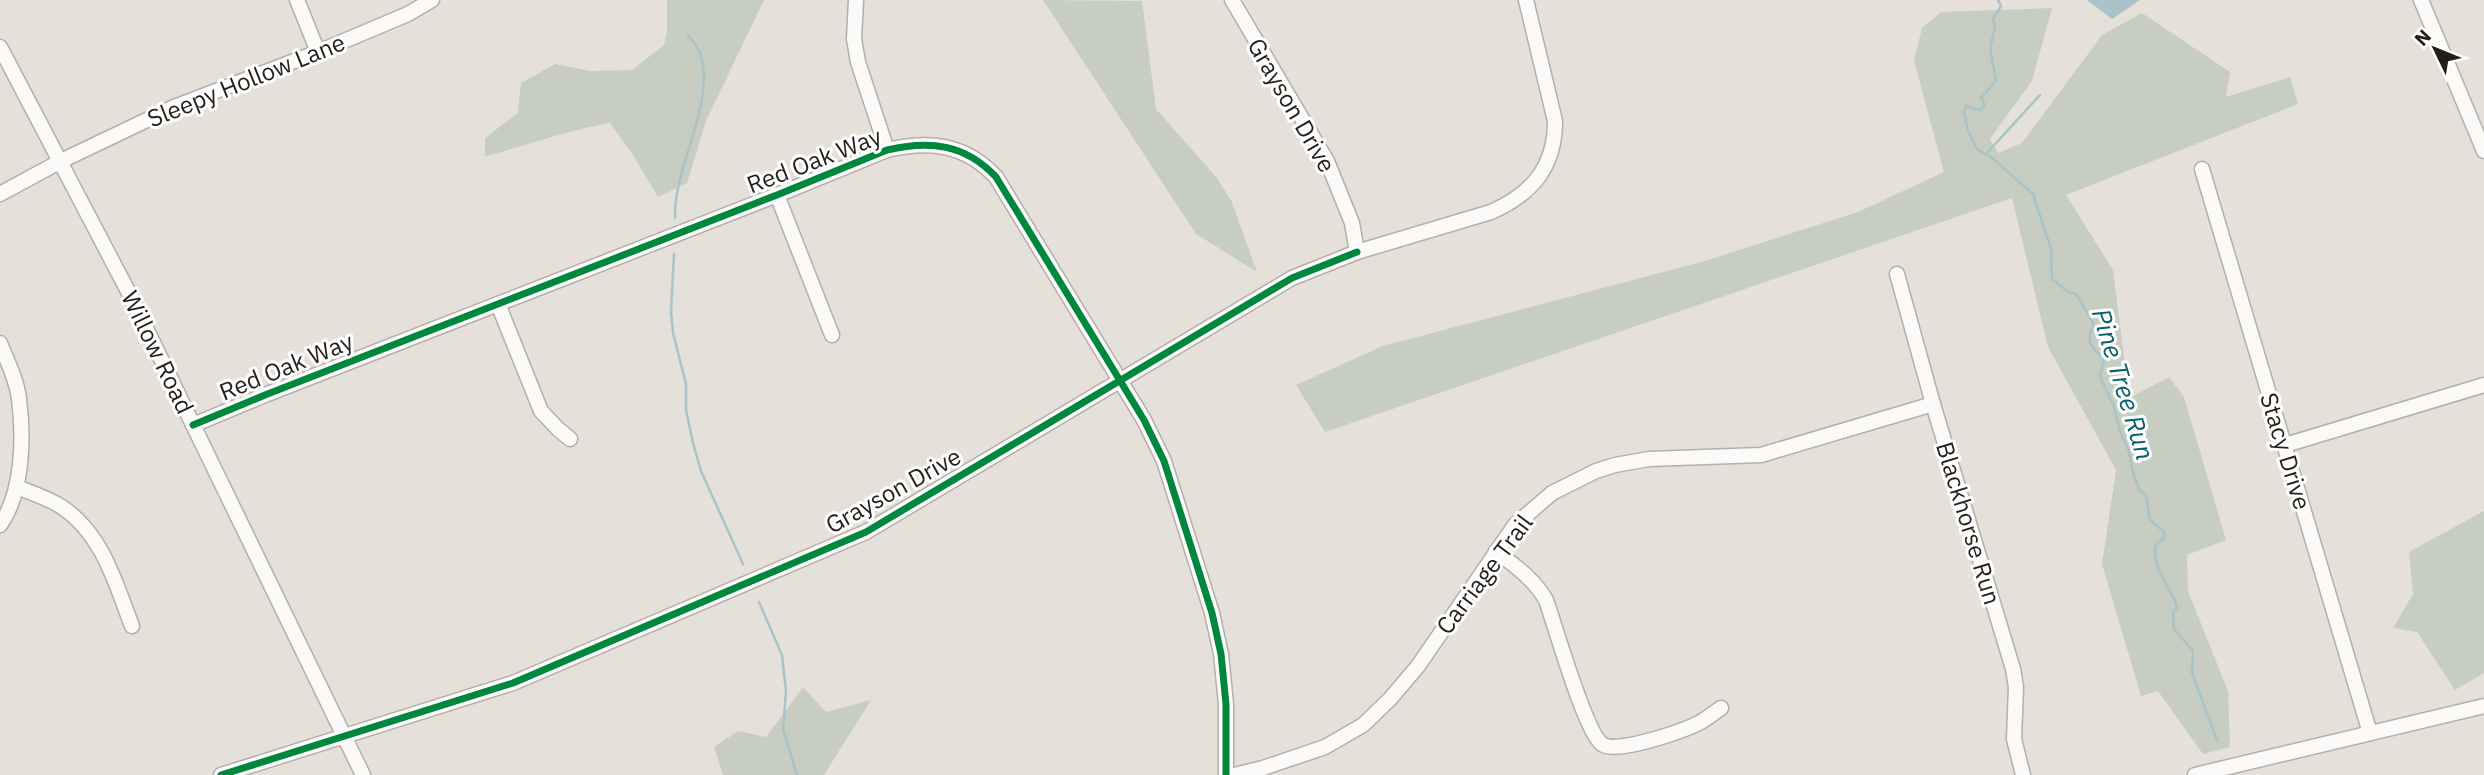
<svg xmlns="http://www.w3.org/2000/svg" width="2484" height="775" viewBox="0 0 2484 775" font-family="'IBM Plex Sans',sans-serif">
<rect width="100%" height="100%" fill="#e6e0da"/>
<g fill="#c8cdc1">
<path d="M667 0H764L706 121 687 183 658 197 633 155 610 123C567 130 527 146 485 156V138L518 113 521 83 555 64 590 71 632 70 664 45 667 31Z"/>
<polygon points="1043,0 1142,1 1156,109 1216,177 1231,200 1257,272 1196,234"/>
<polygon points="2052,8 2032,81 1990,139 1998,153 2022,143 2102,35 2142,13 2230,72 2226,97 2290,77 2298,104 2066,195 2113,270 2129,398 2169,377 2184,397 2226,540 2187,555 2188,591 2228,691 2230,747 2203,754 2158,691 2141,696 2102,564 2116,470 2048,347 2012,198 1325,432 1296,385 1383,346 1705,261 1858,212 1944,172 1914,61 1922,28 1941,12"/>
<polygon points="2484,511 2484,673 2455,690 2417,632 2393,628 2413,594 2409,552"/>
<polygon points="803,687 826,712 871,700 824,775 723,775 714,747 738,731 766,737"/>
</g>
<polygon fill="#a9c4c7" points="2087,0 2140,0 2112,19"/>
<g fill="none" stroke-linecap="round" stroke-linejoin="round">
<g stroke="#a9c4c7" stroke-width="2.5">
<path d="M1998 0 2001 6 1993 19 1995 28 1990 48 1996 81 1981 98 1985 105 1980 110 1966 106 1964 111 1968 131 1977 149 1991 157 2033 194 2051 249 2052 279 2067 291 2077 295 2094 325C2085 341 2091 347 2104 359L2100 376 2114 407 2120 431 2129 451 2133 473 2139 489 2146 496 2150 520 2164 532V538L2155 546C2154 559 2161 576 2168 588 2172 596 2176 600 2177 608L2173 612 2174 629 2193 651 2192 673 2217 740"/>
<polyline points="1986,154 2040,95"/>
<path d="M675 218C673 167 717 102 700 53 698 47 692 41 688 35"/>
<polyline points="674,254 671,311 673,333 686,384 686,410 693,443 701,471 743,564"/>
<polyline points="759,602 782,655 786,691 783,729 797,775"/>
</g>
<g stroke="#b4afaa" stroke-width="17">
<g id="minor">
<polyline points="297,0 318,52"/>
<polyline points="856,0 854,39 858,62 887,150"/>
<path d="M1232 0 1327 161 1352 223 1357 252 1491 212C1532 194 1555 167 1555 121L1526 0"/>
<polyline points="2421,0 2484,151"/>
<polyline points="0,47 130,295 363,775"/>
<polyline points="2202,169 2370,733"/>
<polyline points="0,194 61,161 174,107 318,52 408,14 432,0"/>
<polyline points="777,195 832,335"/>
<polyline points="1897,274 1933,404 2013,669 2016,687 2014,739 2023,775"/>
<polyline points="498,304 541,411 558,429 570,439"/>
<path d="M0 343C7 361 17 380 19 399 24 437 23 493 0 525"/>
<path d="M193 425 265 395 777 195 887 150C930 140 965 144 996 177L1144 420 1164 461 1212 613 1221 654 1226 704V775"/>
<polyline points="2285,445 2484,385"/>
<path d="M17 487C32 493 48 498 62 507 103 535 115 582 132 626"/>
<path d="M1496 551C1515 566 1534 579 1546 600 1555 625 1585 732 1602 744 1614 755 1683 731 1699 723 1706 719 1714 713 1721 708"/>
<polyline points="221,775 513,683 866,532 1292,278 1357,252"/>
<polyline points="1234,775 1263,768 1325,747 1363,725 1390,699 1418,666 1515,525 1552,493 1596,471 1615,465 1649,459 1761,455 1933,404"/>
<polyline points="2195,775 2484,706"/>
</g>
</g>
<use href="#minor" stroke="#fbfaf9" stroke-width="14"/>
<g stroke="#fff" stroke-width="11">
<g id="cycleway">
<path d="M193 425 265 395 777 195 887 150C930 140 965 144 996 177L1144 420 1164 461 1212 613 1221 654 1226 704V775"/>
<polyline points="221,775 513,683 866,532 1292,278 1357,252"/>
</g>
</g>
<use href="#cycleway" stroke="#00873e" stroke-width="7"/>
</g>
<g text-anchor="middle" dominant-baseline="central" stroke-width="6" stroke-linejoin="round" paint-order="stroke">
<g font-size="24" fill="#231e1a" stroke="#fff">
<text transform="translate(246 80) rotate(-22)">Sleepy Hollow Lane</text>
<text transform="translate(1292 105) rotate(60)">Grayson Drive</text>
<text transform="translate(814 160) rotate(-21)">Red Oak Way</text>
<text transform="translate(158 352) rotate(64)">Willow Road</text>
<text transform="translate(286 366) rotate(-22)">Red Oak Way</text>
<text transform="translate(2286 451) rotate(73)">Stacy Drive</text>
<text transform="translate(893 490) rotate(-29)">Grayson Drive</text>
<text transform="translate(1969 523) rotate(73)">Blackhorse Run</text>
<text transform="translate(1484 574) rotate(-53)">Carriage Trail</text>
</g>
<g font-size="26" font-style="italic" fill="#09616b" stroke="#fff">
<text transform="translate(2124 384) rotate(73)">Pine Tree Run</text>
</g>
</g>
<g transform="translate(2435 49) rotate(313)" stroke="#ffffff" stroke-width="5" paint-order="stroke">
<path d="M0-5L12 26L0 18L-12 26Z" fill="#231e1a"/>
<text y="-10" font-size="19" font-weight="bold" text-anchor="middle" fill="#231e1a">N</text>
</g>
</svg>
